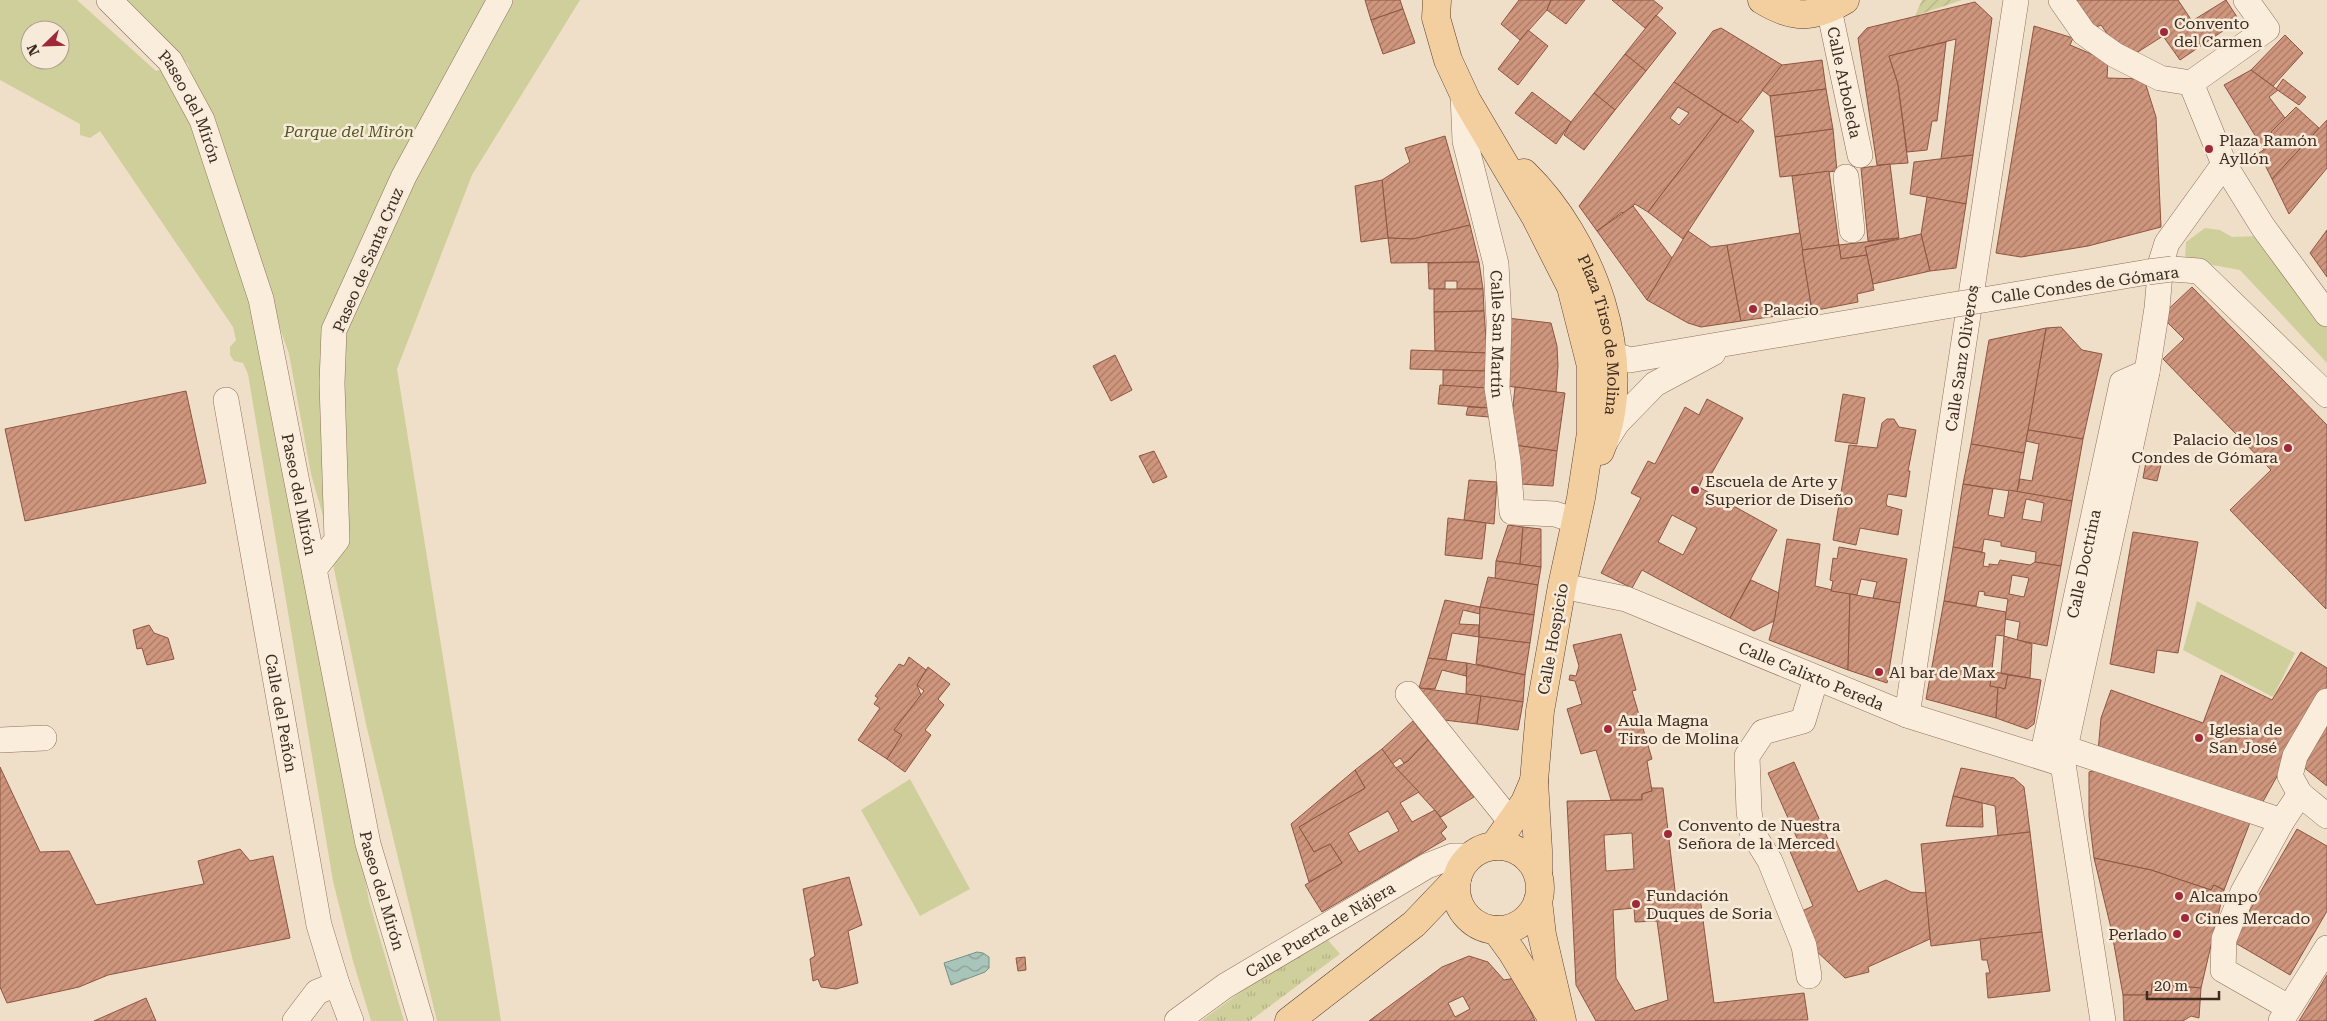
<svg xmlns="http://www.w3.org/2000/svg" width="2327" height="1021" viewBox="0 0 2327 1021" font-family="'Roboto Serif',serif">
<defs>
<pattern id="grass-tufts" width="24" height="20" patternUnits="userSpaceOnUse" patternTransform="scale(1.25)"><rect width="24" height="20" fill="#cfcf9b"/><path d="M3 7l-1-3M5 7V3M7 7l1-3M15 17l-1-3M17 17v-4M19 17l1-3" fill="none" stroke="#b3b285"/></pattern>
<pattern id="garden-furrows" width="10" height="10" patternUnits="userSpaceOnUse" patternTransform="scale(1.25)"><rect width="10" height="10" fill="#cfcf9b"/><path d="M-1 1l2-2M0 10L10 0M9 11l2-2" fill="none" stroke="#b3b285"/></pattern>
<pattern id="water-waves" width="16" height="10" patternUnits="userSpaceOnUse" patternTransform="scale(1.25)"><rect width="16" height="10" fill="#a9c4b9"/><path d="M0 5q4-4 8 0t8 0" fill="none" stroke="#8b9f96"/></pattern>
<pattern id="building-hatch" width="6" height="6" patternUnits="userSpaceOnUse" patternTransform="scale(1.25)"><rect width="6" height="6" fill="#cf957d"/><path d="M-1 1l2-2M0 6l6-6M5 7l2-2" fill="none" stroke="#a97a66"/></pattern>
</defs>
<rect width="100%" height="100%" fill="#f0dfc8"/>
<polygon fill="url(#grass-tufts)" points="1328,940 1340,954 1250,1021 1201,1021 1294,953"/>
<g fill="#cfcf9b" fill-rule="evenodd">
<path d="M0 0H77L156 71 167 67 261 299 369 901 404 1021H371L353 961 333 881 248 374 243 363 234 361 230 355V347L236 340 233 327 100 131 90 138 80 135V124L0 80ZM30 30H60V60H30Z"/>
<polygon points="121,0 580,0 472,175 397,369 501,1021 437,1021 366,724 323,516 311,474 289,354 188,64"/>
<polygon points="2205,228 2220,230 2232,237 2259,236 2327,325 2327,363 2240,270 2185,260 2186,242"/>
<polygon points="2197,601 2295,653 2273,697 2183,650"/>
<polygon points="910,779 970,889 920,916 861,810"/>
</g>
<polygon fill="url(#garden-furrows)" points="1922,0 1962,0 1915,16"/>
<polygon fill="url(#water-waves)" stroke="#6f9386" points="977,952 983,953 989,957 989,968 985,972 951,985 944,963"/>
<g fill="url(#building-hatch)" stroke="#8d5641" fill-rule="evenodd">
<polygon points="1365,0 1400,0 1403,9 1371,20"/>
<polygon points="1519,0 1551,0 1547,10 1520,40 1501,24"/>
<polygon points="1551,0 1585,0 1566,24 1547,10"/>
<polygon points="1612,0 1653,0 1663,8 1645,28"/>
<polygon points="2076,0 2178,0 2192,21 2226,0 2239,20 2180,60 2163,36 2133,55 2115,45 2101,25 2094,28"/>
<polygon points="1975,2 1992,18 1973,155 1941,159 1956,39 1889,56 1898,84 1908,163 1877,165 1858,38 1867,28"/>
<polygon points="1403,9 1415,43 1383,54 1371,20"/>
<polygon points="1656,15 1676,33 1646,71 1625,54"/>
<polygon points="2034,26 2073,38 2070,45 2108,61 2107,78 2144,79 2156,117 2161,227 2088,246 2021,257 1996,253"/>
<polygon points="1721,28 1782,65 1738,123 1674,82 1713,31"/>
<polygon points="1528,30 1548,46 1518,85 1498,69"/>
<polygon points="2285,35 2303,53 2273,86 2251,70"/>
<polygon points="1946,42 1937,121 1932,121 1927,150 1907,152 1898,84 1889,56"/>
<polygon points="1625,54 1646,71 1615,110 1594,93"/>
<polygon points="1822,60 1826,89 1770,96 1762,90 1782,65"/>
<polygon points="2251,70 2278,90 2269,97 2285,118 2271,132 2276,141 2264,150 2224,85"/>
<polygon points="2283,79 2306,97 2299,105 2276,89"/>
<path d="M1674 82 1723 114 1648 212 1635 204 1624 214 1622 212 1597 231 1579 206ZM1678 107 1689 113 1679 125 1670 118Z"/>
<polygon points="1826,89 1833,129 1775,137 1770,96"/>
<polygon points="1532,92 1571,122 1556,144 1515,113"/>
<polygon points="1594,93 1615,110 1584,150 1564,135 1571,122"/>
<polygon points="2296,107 2319,128 2272,179 2259,153 2276,141 2271,132"/>
<polygon points="1723,114 1738,123 1740,119 1754,131 1683,239 1648,212"/>
<polygon points="2327,120 2327,168 2289,214 2272,179"/>
<polygon points="1833,129 1837,171 1780,177 1775,137"/>
<polygon points="1445,136 1470,225 1413,239 1388,238 1382,180 1410,162 1405,148"/>
<polygon points="1973,155 1966,204 1910,194 1914,162"/>
<polygon points="1890,164 1899,238 1868,241 1861,168"/>
<polygon points="1829,171 1839,245 1802,250 1792,176"/>
<polygon points="1382,180 1388,238 1361,242 1355,186"/>
<polygon points="1927,197 1966,204 1956,268 1930,271 1921,234"/>
<polygon points="1633,206 1672,258 1647,300 1597,231"/>
<polygon points="1470,225 1479,262 1391,263 1388,238 1413,239"/>
<polygon points="2327,230 2327,277 2310,253"/>
<polygon points="1688,231 1711,247 1727,245 1741,321 1701,327 1688,323 1647,300"/>
<polygon points="1800,233 1812,311 1741,321 1727,245"/>
<polygon points="1921,234 1930,271 1873,284 1865,247"/>
<polygon points="1899,238 1865,247 1867,255 1841,259 1839,245"/>
<polygon points="1839,245 1841,259 1867,255 1874,290 1857,294 1858,302 1812,311 1802,250"/>
<polygon points="1479,262 1483,289 1457,289 1457,281 1445,281 1445,289 1429,289 1428,263"/>
<polygon points="2192,287 2327,425 2326,609 2230,510 2271,470 2163,359 2184,339 2161,316"/>
<polygon points="1434,289 1483,289 1484,311 1434,312"/>
<polygon points="1484,311 1487,353 1435,351 1434,312"/>
<polygon points="1507,318 1551,323 1557,346 1558,366 1556,392 1506,386"/>
<polygon points="2061,327 2082,350 2102,354 2083,439 2028,430 2046,328"/>
<polygon points="2046,328 2024,453 1971,444 1989,340"/>
<polygon points="1411,350 1487,353 1488,371 1410,369"/>
<polygon points="1115,355 1132,390 1111,401 1093,366"/>
<polygon points="1443,370 1488,371 1487,388 1443,386"/>
<polygon points="1440,385 1487,388 1490,408 1438,404"/>
<polygon points="1515,387 1565,393 1557,451 1514,445 1511,425"/>
<polygon points="186,391 206,483 25,521 5,429"/>
<polygon points="1843,394 1865,398 1857,444 1835,441"/>
<path d="M1707 399 1743 418 1709 478 1704 475 1699 487 1777 530 1730 618 1642 570 1632 588 1601 573 1641 498 1631 493 1648 461 1655 464 1685 407 1699 415ZM1672 515 1697 528 1683 555 1658 542Z"/>
<polygon points="1468,407 1490,408 1489,417 1466,415"/>
<polygon points="1887,419 1894,419 1899,427 1916,430 1908,471 1910,471 1906,497 1888,494 1886,503 1887,506 1902,510 1898,535 1860,528 1856,545 1833,540 1849,445 1877,448 1882,423"/>
<polygon points="2028,430 2083,439 2072,501 2017,492 2020,479 2032,481 2039,444 2026,441"/>
<polygon points="1971,444 2024,453 2017,492 1963,484"/>
<polygon points="1514,445 1557,451 1553,486 1520,484"/>
<polygon points="1154,451 1167,477 1153,483 1139,456"/>
<polygon points="2146,462 2161,465 2157,481 2143,478"/>
<polygon points="1469,480 1497,482 1494,524 1464,520"/>
<path d="M1963 484 1993 489 1988 515 2004 518 2009 490 2072 501 2061 566 2035 562 2036 552 2001 546V542L1984 539 1982 552 1953 547ZM2026 499 2044 503 2041 522 2022 519Z"/>
<polygon points="1448,518 1486,523 1482,559 1445,555"/>
<polygon points="1508,525 1523,527 1520,564 1496,561"/>
<polygon points="1523,527 1541,529 1541,567 1520,564"/>
<polygon points="2133,532 2198,542 2178,653 2157,650 2154,673 2110,664"/>
<polygon points="1787,539 1820,544 1815,586 1850,594 1848,670 1769,640 1774,621"/>
<polygon points="1839,547 1907,559 1900,603 1873,598 1877,582 1861,579 1857,595 1831,591 1833,581 1830,580 1833,558 1837,559"/>
<path d="M1953 547 1985 553 1983 566 1989 567V564L1998 565 2000 560 2030 565 2035 562 2061 566 2047 646 2017 640 2020 622 2005 619 2008 599 1984 595 1985 592 1979 591 1976 606 1944 601ZM2012 575 2029 578 2024 597 2009 594Z"/>
<polygon points="1496,561 1541,567 1538,585 1495,579"/>
<polygon points="1488,577 1538,585 1534,615 1480,607"/>
<polygon points="1751,580 1779,593 1774,621 1754,631 1730,618"/>
<polygon points="1850,594 1900,603 1887,683 1848,670"/>
<polygon points="1445,600 1480,607 1480,614 1463,610 1459,624 1479,625 1479,637 1452,633 1446,660 1428,658"/>
<polygon points="1944,601 2006,612 2004,636 1996,635 1990,686 1998,687 1996,718 1926,699"/>
<polygon points="1480,607 1534,615 1530,643 1479,637"/>
<polygon points="149,625 154,633 168,638 174,659 147,665 142,648 137,649 133,630"/>
<polygon points="1621,634 1636,690 1632,691 1652,759 1647,761 1652,791 1642,794 1642,800 1611,800 1596,750 1581,754 1567,709 1582,704 1575,681 1569,680 1570,675 1576,676 1579,666 1573,645"/>
<polygon points="2004,636 2032,644 2030,678 2001,673"/>
<polygon points="1479,637 1530,643 1525,675 1476,664"/>
<polygon points="2301,652 2327,668 2327,686 2260,807 2098,752 2101,718 2111,690 2203,723 2221,675 2272,700"/>
<polygon points="909,657 926,670 917,685 921,695 894,730 902,735 887,759 858,740 880,708 874,704 878,698 875,696 899,664 904,666"/>
<polygon points="1428,658 1467,663 1466,676 1442,670 1435,689 1419,688"/>
<polygon points="1467,663 1525,675 1523,702 1466,694"/>
<polygon points="928,667 950,684 938,699 944,705 925,730 931,735 905,772 887,759 902,735 894,730 924,691 917,685"/>
<polygon points="1992,671 2008,675 2005,689 1990,686"/>
<polygon points="2008,675 2041,680 2034,724 2027,729 1996,718 1998,687 2005,689"/>
<polygon points="1419,688 1481,696 1477,724 1436,719"/>
<polygon points="1481,696 1523,702 1518,730 1477,724"/>
<polygon points="2327,714 2327,786 2297,762"/>
<polygon points="1413,721 1428,740 1408,761 1404,763 1400,758 1392,764 1382,749"/>
<polygon points="1428,740 1474,797 1441,817 1396,768 1408,761"/>
<path d="M1382 749 1396 768 1419 792 1400 803 1412 822 1435 810 1447 827 1441 833 1446 839 1322 912 1305 885 1342 863 1330 844 1314 852 1299 827 1365 788 1355 770ZM1388 811 1399 831 1359 852 1348 833Z"/>
<polygon points="1794,762 1828,839 1834,836 1858,892 1886,880 1911,892 1927,893 1930,939 1868,967 1869,972 1845,978 1812,947 1802,911 1813,906 1789,849 1800,845 1768,773"/>
<polygon points="0,767 40,852 69,851 96,905 204,884 198,861 240,849 250,861 273,856 290,938 108,975 79,987 7,1003 0,987"/>
<polygon points="1961,768 2014,778 2024,787 2030,832 1998,836 1995,806 1953,796"/>
<polygon points="1355,770 1365,788 1299,827 1314,852 1330,844 1342,863 1309,882 1291,824"/>
<polygon points="2095,770 2251,820 2224,890 2214,885 2211,890 2151,870 2094,858 2089,816 2089,772"/>
<path d="M1652 788H1663L1676 899 1700 897 1714 1003 1804 993 1808 1020 1596 1021 1576 985 1567 801 1642 800V794L1652 791ZM1632 833 1634 869 1606 871 1604 835ZM1634 908 1635 922 1657 921 1668 1000 1635 1011 1616 978 1613 910Z"/>
<polygon points="1953,796 1982,803 1983,827 1946,826"/>
<polygon points="2297,829 2327,846 2327,911 2290,975 2232,941"/>
<polygon points="2030,832 2042,932 1931,946 1921,844"/>
<polygon points="2094,858 2151,870 2211,890 2214,885 2224,890 2201,988 2152,984 2151,995 2123,995 2111,928"/>
<polygon points="849,877 862,925 848,931 858,983 836,989 821,987 818,979 813,981 810,959 815,956 803,889"/>
<polygon points="2042,932 2050,991 1988,998 1986,973 1990,973 1987,960 1982,960 1980,939"/>
<path d="M1469 956 1488 962 1504 980 1516 978 1535 1021H1369L1442 967ZM1463 996 1470 1009 1455 1017 1448 1003Z"/>
<polygon points="1025,957 1026,970 1018,971 1016,958"/>
<polygon points="2327,975 2327,1021 2299,1021"/>
<polygon points="2152,984 2201,988 2199,1018 2191,1016 2183,1021 2124,1021 2123,995 2151,995"/>
<polygon points="146,998 156,1021 94,1021"/>
</g>
<g fill="none" stroke-linecap="round" stroke-linejoin="round">
<g stroke="#8d705c" stroke-width="26">
<g id="minor">
<path id="s1" d="M109 0 170 61 202 120 261 299 368 844 421 1021"/>
<polyline points="2061,0 2084,33 2115,55 2160,78 2191,83 2267,29 2246,0"/>
<path id="s2" d="M1829 9 1860 155"/>
<polyline points="2191,83 2224,164 2263,227 2327,314"/>
<path id="s3" d="M1463 94 1465 141 1496 264 1499 322 1497 388 1508 461 1512 512 1555 514 1576 521"/>
<polyline points="1846,177 1852,230"/>
<polyline points="2172,269 2199,271 2327,395"/>
<polyline points="1983,300 2148,272"/>
<polyline points="1600,341 1605,352 1630,360 1952,305"/>
<path id="s4" d="M226 400 319 925 337 984 351 1021"/>
<polyline points="1605,442 1617,423 1655,384 1713,353"/>
<polyline points="315,568 337,540 332,383 334,330 404,176 500,0"/>
<path id="s5" d="M1562 586 1626 599 1907 715 2063 764"/>
<polyline points="1408,694 1511,822"/>
<path id="s6" d="M1907 715 2016 0"/>
<polyline points="0,740 44,738"/>
<polyline points="2065,748 2282,821"/>
<path id="s7" d="M2063 764 2045 743 2122 383 2147 372"/>
<polyline points="2300,794 2290,776 2295,756 2327,701"/>
<polyline points="1809,976 1804,946 1770,861 1752,832 1749,811 1747,756 1763,732 1803,721 1816,678"/>
<polyline points="2288,1007 2223,970 2224,939 2243,892 2282,821 2300,794 2327,816"/>
<polyline points="295,1021 317,992 337,984"/>
<path id="s8" d="M1177 1021 1225 986 1427 866 1453 856H1470"/>
<polyline points="2103,1021 2063,764 2065,748 2147,372 2157,308 2161,262 2167,243 2224,164"/>
<polyline points="2281,1021 2327,948"/>
</g>
</g>
<g stroke="#5b3f30" stroke-width="29">
<g id="major">
<polyline points="1437,0 1436,18 1448,60 1467,101 1535,216 1571,287 1591,366 1591,433 1581,498 1562,586 1540,711 1534,781 1538,850 1538,873"/>
<path d="M1762 0C1793 19 1813 19 1845 0"/>
<path id="s9" d="M1524 173C1591 238 1638 361 1600 451"/>
<polyline points="1494,846 1525,802 1534,781"/>
<circle cx="1498" cy="888" r="42"/>
<polyline points="1538,901 1542,935 1562,1021"/>
<polyline points="1496,930 1512,952 1553,1020"/>
<polyline points="1289,1021 1414,924 1457,879"/>
</g>
</g>
<use href="#minor" stroke="#faeddc" stroke-width="25"/>
<use href="#major" stroke="#f3cfa0" stroke-width="28"/>
<g stroke="#8d705c" stroke-width="26" stroke-linecap="butt">
<g id="minor-bridge">
<polyline points="2148,272 2172,269"/>
<polyline points="1952,305 1983,300"/>
</g>
</g>
<use href="#minor-bridge" stroke="#faeddc" stroke-width="25"/>
</g>
<g fill="#9f2938" stroke="#f7ead8" stroke-width="2">
<circle cx="2164" cy="32" r="5"/>
<circle cx="2209" cy="149" r="5"/>
<circle cx="1753" cy="309" r="5"/>
<circle cx="2288" cy="448" r="5"/>
<circle cx="1695" cy="490" r="5"/>
<circle cx="1879" cy="672" r="5"/>
<circle cx="1608" cy="729" r="5"/>
<circle cx="2199" cy="738" r="5"/>
<circle cx="1668" cy="834" r="5"/>
<circle cx="2179" cy="896" r="5"/>
<circle cx="1636" cy="904" r="5"/>
<circle cx="2185" cy="918" r="5"/>
<circle cx="2177" cy="934" r="5"/>
</g>
<g text-anchor="middle" dominant-baseline="central" stroke-width="5" stroke-linejoin="round" paint-order="stroke">
<g font-size="16" fill="#3d2b20" stroke="#f7ead8" text-anchor="start">
<text x="2174" y="23">Convento<tspan x="2174" dy="18">del Carmen</tspan></text>
<text x="2219" y="140">Plaza Ramón<tspan x="2219" dy="18">Ayllón</tspan></text>
<text x="1763" y="309">Palacio</text>
<text x="2278" y="439" text-anchor="end">Palacio de los<tspan x="2278" dy="18">Condes de Gómara</tspan></text>
<text x="1705" y="481">Escuela de Arte y<tspan x="1705" dy="18">Superior de Diseño</tspan></text>
<text x="1889" y="672">Al bar de Max</text>
<text x="1618" y="720">Aula Magna<tspan x="1618" dy="18">Tirso de Molina</tspan></text>
<text x="2209" y="729">Iglesia de<tspan x="2209" dy="18">San José</tspan></text>
<text x="1678" y="825">Convento de Nuestra<tspan x="1678" dy="18">Señora de la Merced</tspan></text>
<text x="1646" y="895">Fundación<tspan x="1646" dy="18">Duques de Soria</tspan></text>
<text x="2189" y="896">Alcampo</text>
<text x="2195" y="918">Cines Mercado</text>
<text x="2167" y="934" text-anchor="end">Perlado</text>
</g>
<g font-size="16" fill="#3d2b20" stroke="#f7ead8">
<text stroke="none"><textPath href="#s2" startOffset="75">Calle Arboleda</textPath></text>
<text stroke="none"><textPath href="#s1" startOffset="136">Paseo del Mirón</textPath></text>
<text transform="translate(368 260) rotate(-67)">Paseo de Santa Cruz</text>
<text transform="translate(2085 285) rotate(-8)">Calle Condes de Gómara</text>
<text stroke="none"><textPath href="#s3" startOffset="244">Calle San Martín</textPath></text>
<text stroke="none"><textPath href="#s9" startOffset="184">Plaza Tirso de Molina</textPath></text>
<text stroke="none"><textPath href="#s6" startOffset="361">Calle Sanz Oliveros</textPath></text>
<text stroke="none"><textPath href="#s1" startOffset="541">Paseo del Mirón</textPath></text>
<text stroke="none"><textPath href="#s7" startOffset="211">Calle Doctrina</textPath></text>
<text transform="translate(1553 639) rotate(-80)">Calle Hospicio</text>
<text stroke="none"><textPath href="#s5" startOffset="266">Calle Calixto Pereda</textPath></text>
<text stroke="none"><textPath href="#s4" startOffset="318">Calle del Peñón</textPath></text>
<text stroke="none"><textPath href="#s1" startOffset="946">Paseo del Mirón</textPath></text>
<text stroke="none"><textPath href="#s8" startOffset="170">Calle Puerta de Nájera</textPath></text>
</g>
<g font-size="16" font-style="italic" fill="#535a26" stroke="#f7ead8">
<text x="349" y="131">Parque del Mirón</text>
</g>
</g>
<g transform="translate(45 45) rotate(247)"><circle r="24" fill="#f7ead8" stroke="#ad9e8e"/>
<path d="M0-4L9 19L0 12L-9 19Z" fill="#9f2938"/>
<text y="-8" font-size="14" font-weight="bold" text-anchor="middle" fill="#3d2b20">N</text>
</g>
<path d="M2147 991v8h72v-8" fill="none" stroke="#3d2b20" stroke-width="2.5"/>
<text x="2154" y="991" font-size="15" fill="#3d2b20" stroke="#f7ead8" stroke-width="4" paint-order="stroke">20 m</text>
</svg>
